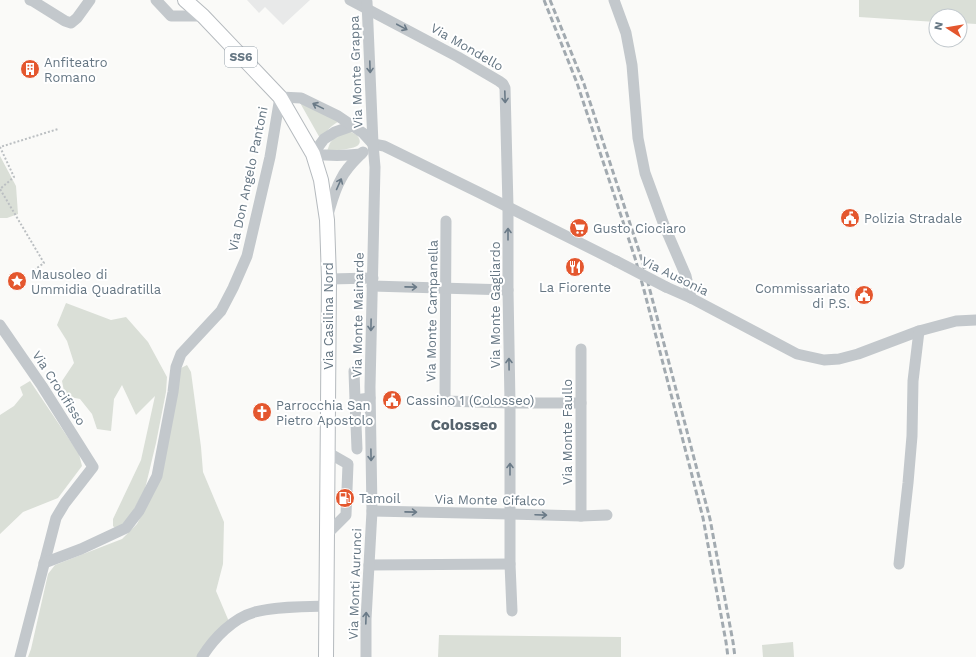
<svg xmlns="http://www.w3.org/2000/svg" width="976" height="657" viewBox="0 0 976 657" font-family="'Work Sans',sans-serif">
<rect width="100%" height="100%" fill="#fafaf8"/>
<polygon fill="#e8e9e9" points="247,0 310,0 283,25 265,7 259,13"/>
<g fill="#dadfd7">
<polygon points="859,0 976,0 976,24 960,23 960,16 936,16 936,22 859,17"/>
<path d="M299 101 340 121C331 125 326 131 321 140Z"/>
<path d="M349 131 357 135C359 138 361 141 359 144 356 150 333 150 327 151L330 143 338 133Z"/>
<polygon points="0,156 16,186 18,214 7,218 0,218"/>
<polygon points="66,303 111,320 126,317 148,342 167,377 166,392 156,443 145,489 127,522 116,529 113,526 113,519 141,460 155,396 136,415 122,385 114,399 111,431 97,429 92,414 80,399 65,396 62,381 74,363 67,341 57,325"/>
<polygon points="187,365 191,372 201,447 203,472 224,522 223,564 216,591 230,624 200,657 28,657 31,649 48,574 55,565 122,539 137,524 158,484 181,368"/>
<polygon points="30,381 79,454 82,466 58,498 23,512 0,534 0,415 14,406 23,395 20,387"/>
<polygon points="439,635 621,637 621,657 438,657"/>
<polygon points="793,642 794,657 763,657 762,645"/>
</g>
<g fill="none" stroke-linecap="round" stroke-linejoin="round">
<g stroke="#b5babe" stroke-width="16">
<polyline id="major" points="185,0 203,16 280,97 313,154 321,180 327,220 329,279 326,657"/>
</g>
<polyline stroke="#bbbfc2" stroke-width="2" stroke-dasharray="2 2" stroke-linecap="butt" points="34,270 44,263 0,189 14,177 0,147 58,129"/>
<g stroke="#c3c8cc" stroke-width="11">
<polyline points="30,0 33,1 65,21 71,23 77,18 90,0"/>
<polyline points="156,0 171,16 203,16"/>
<polyline points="350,0 458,57 499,81 503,84 505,88 508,207 508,290 510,403 510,564 512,611"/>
<polyline points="614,0 626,33 632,65 638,138 645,173 664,225 686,276 691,298"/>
<path d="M352 126 335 132 324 139 313 154C330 156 344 156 361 154"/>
<path d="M327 218C331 205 334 191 341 179 346 168 355 160 363 152"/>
<polyline points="446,221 445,401 510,403 581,403"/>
<polyline points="329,279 373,278"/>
<polyline points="372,286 508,290"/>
<polyline points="666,287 691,298 797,354 824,360 839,359 858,354 919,331 956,321 976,320"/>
<polyline points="0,325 42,386 93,467 65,503 56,518 20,657"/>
<polyline points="581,349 581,516"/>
<polyline points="354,371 355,400"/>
<polyline points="357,449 355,400 370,398"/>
<polyline points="327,452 348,464 346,515 327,534"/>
<polyline points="372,511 510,514 581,516 607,515"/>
<polyline points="44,563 81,549 126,528 139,511 157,476 173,392 176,367 181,354 221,311 233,288 247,256 270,157 280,97 301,98 338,116 363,133 373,144 384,146 480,193 616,261"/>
<polyline points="899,564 908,483 912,436 913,381 919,331"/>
<polyline points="369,565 510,564"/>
<path d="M202 657C214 638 233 618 255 612 278 606 303 607 326 606"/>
<polyline points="366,657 366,619 372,511 370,387 375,167 373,144 367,2"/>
</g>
<use href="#major" stroke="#fff" stroke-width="14"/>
<g stroke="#a2aab0" stroke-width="3" stroke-dasharray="6 3" stroke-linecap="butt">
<polyline points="544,0 577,83 635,258 644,290 703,518 726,642 728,657"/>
<polyline points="550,0 584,84 642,260 710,519 733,642 735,657"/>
</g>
<polyline stroke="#c3c8cc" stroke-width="11" points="616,261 666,287"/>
</g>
<defs><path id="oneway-shaft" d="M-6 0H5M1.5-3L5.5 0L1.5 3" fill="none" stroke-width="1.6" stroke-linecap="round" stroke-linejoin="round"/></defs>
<g stroke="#6a7a87">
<use href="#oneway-shaft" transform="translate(402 27) rotate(28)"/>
<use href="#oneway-shaft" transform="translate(370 67) rotate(88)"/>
<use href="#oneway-shaft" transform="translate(505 97) rotate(88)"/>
<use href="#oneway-shaft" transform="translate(318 106) rotate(-154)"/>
<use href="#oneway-shaft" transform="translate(339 184) rotate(-66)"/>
<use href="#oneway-shaft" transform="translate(508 234) rotate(-90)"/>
<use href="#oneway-shaft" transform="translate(411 287) rotate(1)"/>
<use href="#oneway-shaft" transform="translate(371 325) rotate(91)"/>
<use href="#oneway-shaft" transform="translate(509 364) rotate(-91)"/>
<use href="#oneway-shaft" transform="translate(371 455) rotate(89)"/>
<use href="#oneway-shaft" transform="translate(510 469) rotate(-90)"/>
<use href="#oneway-shaft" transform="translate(411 512) rotate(1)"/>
<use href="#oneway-shaft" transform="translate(541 515) rotate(2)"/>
<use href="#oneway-shaft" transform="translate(366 618) rotate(-88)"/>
</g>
<defs>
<g id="building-disc" transform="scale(1)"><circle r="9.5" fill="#e4572e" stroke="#fff"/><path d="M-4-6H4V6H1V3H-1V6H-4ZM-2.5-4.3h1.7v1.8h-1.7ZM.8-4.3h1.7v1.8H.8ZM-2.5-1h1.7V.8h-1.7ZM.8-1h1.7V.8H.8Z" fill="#fff"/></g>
<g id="civic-disc" transform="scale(1)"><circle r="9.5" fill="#e4572e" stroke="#fff"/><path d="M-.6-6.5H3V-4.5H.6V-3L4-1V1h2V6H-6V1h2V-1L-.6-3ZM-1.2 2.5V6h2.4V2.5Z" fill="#fff"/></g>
<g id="supermarket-disc" transform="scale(1)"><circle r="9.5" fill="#e4572e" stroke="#fff"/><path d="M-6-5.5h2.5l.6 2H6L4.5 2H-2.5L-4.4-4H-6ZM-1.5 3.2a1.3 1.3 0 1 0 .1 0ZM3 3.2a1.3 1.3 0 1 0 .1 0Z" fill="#fff"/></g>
<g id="restaurant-disc" transform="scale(1)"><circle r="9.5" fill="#e4572e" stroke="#fff"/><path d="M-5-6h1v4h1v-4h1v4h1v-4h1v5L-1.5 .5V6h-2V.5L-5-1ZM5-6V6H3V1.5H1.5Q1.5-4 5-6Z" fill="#fff"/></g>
<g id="sight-disc" transform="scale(1)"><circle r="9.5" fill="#e4572e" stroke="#fff"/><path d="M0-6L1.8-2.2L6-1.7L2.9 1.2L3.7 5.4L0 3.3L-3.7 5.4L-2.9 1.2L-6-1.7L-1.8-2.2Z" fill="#fff"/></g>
<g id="church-disc" transform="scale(1)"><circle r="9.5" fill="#e4572e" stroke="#fff"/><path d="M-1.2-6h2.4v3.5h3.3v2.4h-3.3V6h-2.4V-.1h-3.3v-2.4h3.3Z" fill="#fff"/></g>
<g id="fuel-disc" transform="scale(1)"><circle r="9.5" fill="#e4572e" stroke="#fff"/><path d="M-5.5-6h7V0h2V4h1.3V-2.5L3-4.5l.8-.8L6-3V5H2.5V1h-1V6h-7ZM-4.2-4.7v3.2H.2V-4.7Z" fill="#fff"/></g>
</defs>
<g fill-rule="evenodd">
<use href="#building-disc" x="30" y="69"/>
<use href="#civic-disc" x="850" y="218"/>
<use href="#supermarket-disc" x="579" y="228"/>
<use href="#restaurant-disc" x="575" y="267"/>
<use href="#sight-disc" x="17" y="281"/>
<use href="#civic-disc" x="864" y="295"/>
<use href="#civic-disc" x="392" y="400"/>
<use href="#church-disc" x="262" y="412"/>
<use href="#fuel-disc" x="345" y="498"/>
</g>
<g text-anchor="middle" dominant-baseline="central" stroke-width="4" stroke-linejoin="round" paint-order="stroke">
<rect fill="#fff" stroke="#939fa8" stroke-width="1" x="225" y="47" width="32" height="20" rx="3"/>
<g font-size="12" font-weight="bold" fill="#657683">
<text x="241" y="57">SS6</text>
</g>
<g font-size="13" fill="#657683" stroke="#fff">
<text transform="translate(467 47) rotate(30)">Via Mondello</text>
<text transform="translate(356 72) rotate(-92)">Via Monte Grappa</text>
<text transform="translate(248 179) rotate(-78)">Via Don Angelo Pantoni</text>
<text transform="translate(675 276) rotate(26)">Via Ausonia</text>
<text transform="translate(495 305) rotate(-90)">Via Monte Gagliardo</text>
<text transform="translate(432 311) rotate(-89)">Via Monte Campanella</text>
<text transform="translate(358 315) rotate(-89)">Via Monte Mainarde</text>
<text transform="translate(328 316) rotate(-90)">Via Casilina Nord</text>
<text transform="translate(59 388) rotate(57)">Via Crocifisso</text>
<text transform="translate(567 432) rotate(-90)">Via Monte Faullo</text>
<text transform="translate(490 500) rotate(1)">Via Monte Cifalco</text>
<text transform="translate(355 584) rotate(-88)">Via Monti Aurunci</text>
</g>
<g font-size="13" fill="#657683" stroke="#fff" text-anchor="start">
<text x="44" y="62">Anfiteatro<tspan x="44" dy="15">Romano</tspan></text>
<text x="864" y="218">Polizia Stradale</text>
<text x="593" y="228">Gusto Ciociaro</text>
<text x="31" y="274">Mausoleo di<tspan x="31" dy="15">Ummidia Quadratilla</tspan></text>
<text x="575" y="287" text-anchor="middle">La Fiorente</text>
<text x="850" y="288" text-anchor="end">Commissariato<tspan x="850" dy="15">di P.S.</tspan></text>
<text x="406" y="400">Cassino 1 (Colosseo)</text>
<text x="276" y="405">Parrocchia San<tspan x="276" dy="15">Pietro Apostolo</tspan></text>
<text x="359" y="498">Tamoil</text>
</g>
<g font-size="15" font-weight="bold" fill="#57646e" stroke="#fff">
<text x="464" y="425">Colosseo</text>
</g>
</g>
<g transform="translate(948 28) rotate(282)"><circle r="19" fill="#ffffff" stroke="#c1c8cd"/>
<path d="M0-3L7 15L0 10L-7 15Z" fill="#e4572e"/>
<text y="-6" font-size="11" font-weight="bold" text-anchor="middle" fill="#657683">N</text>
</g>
</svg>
